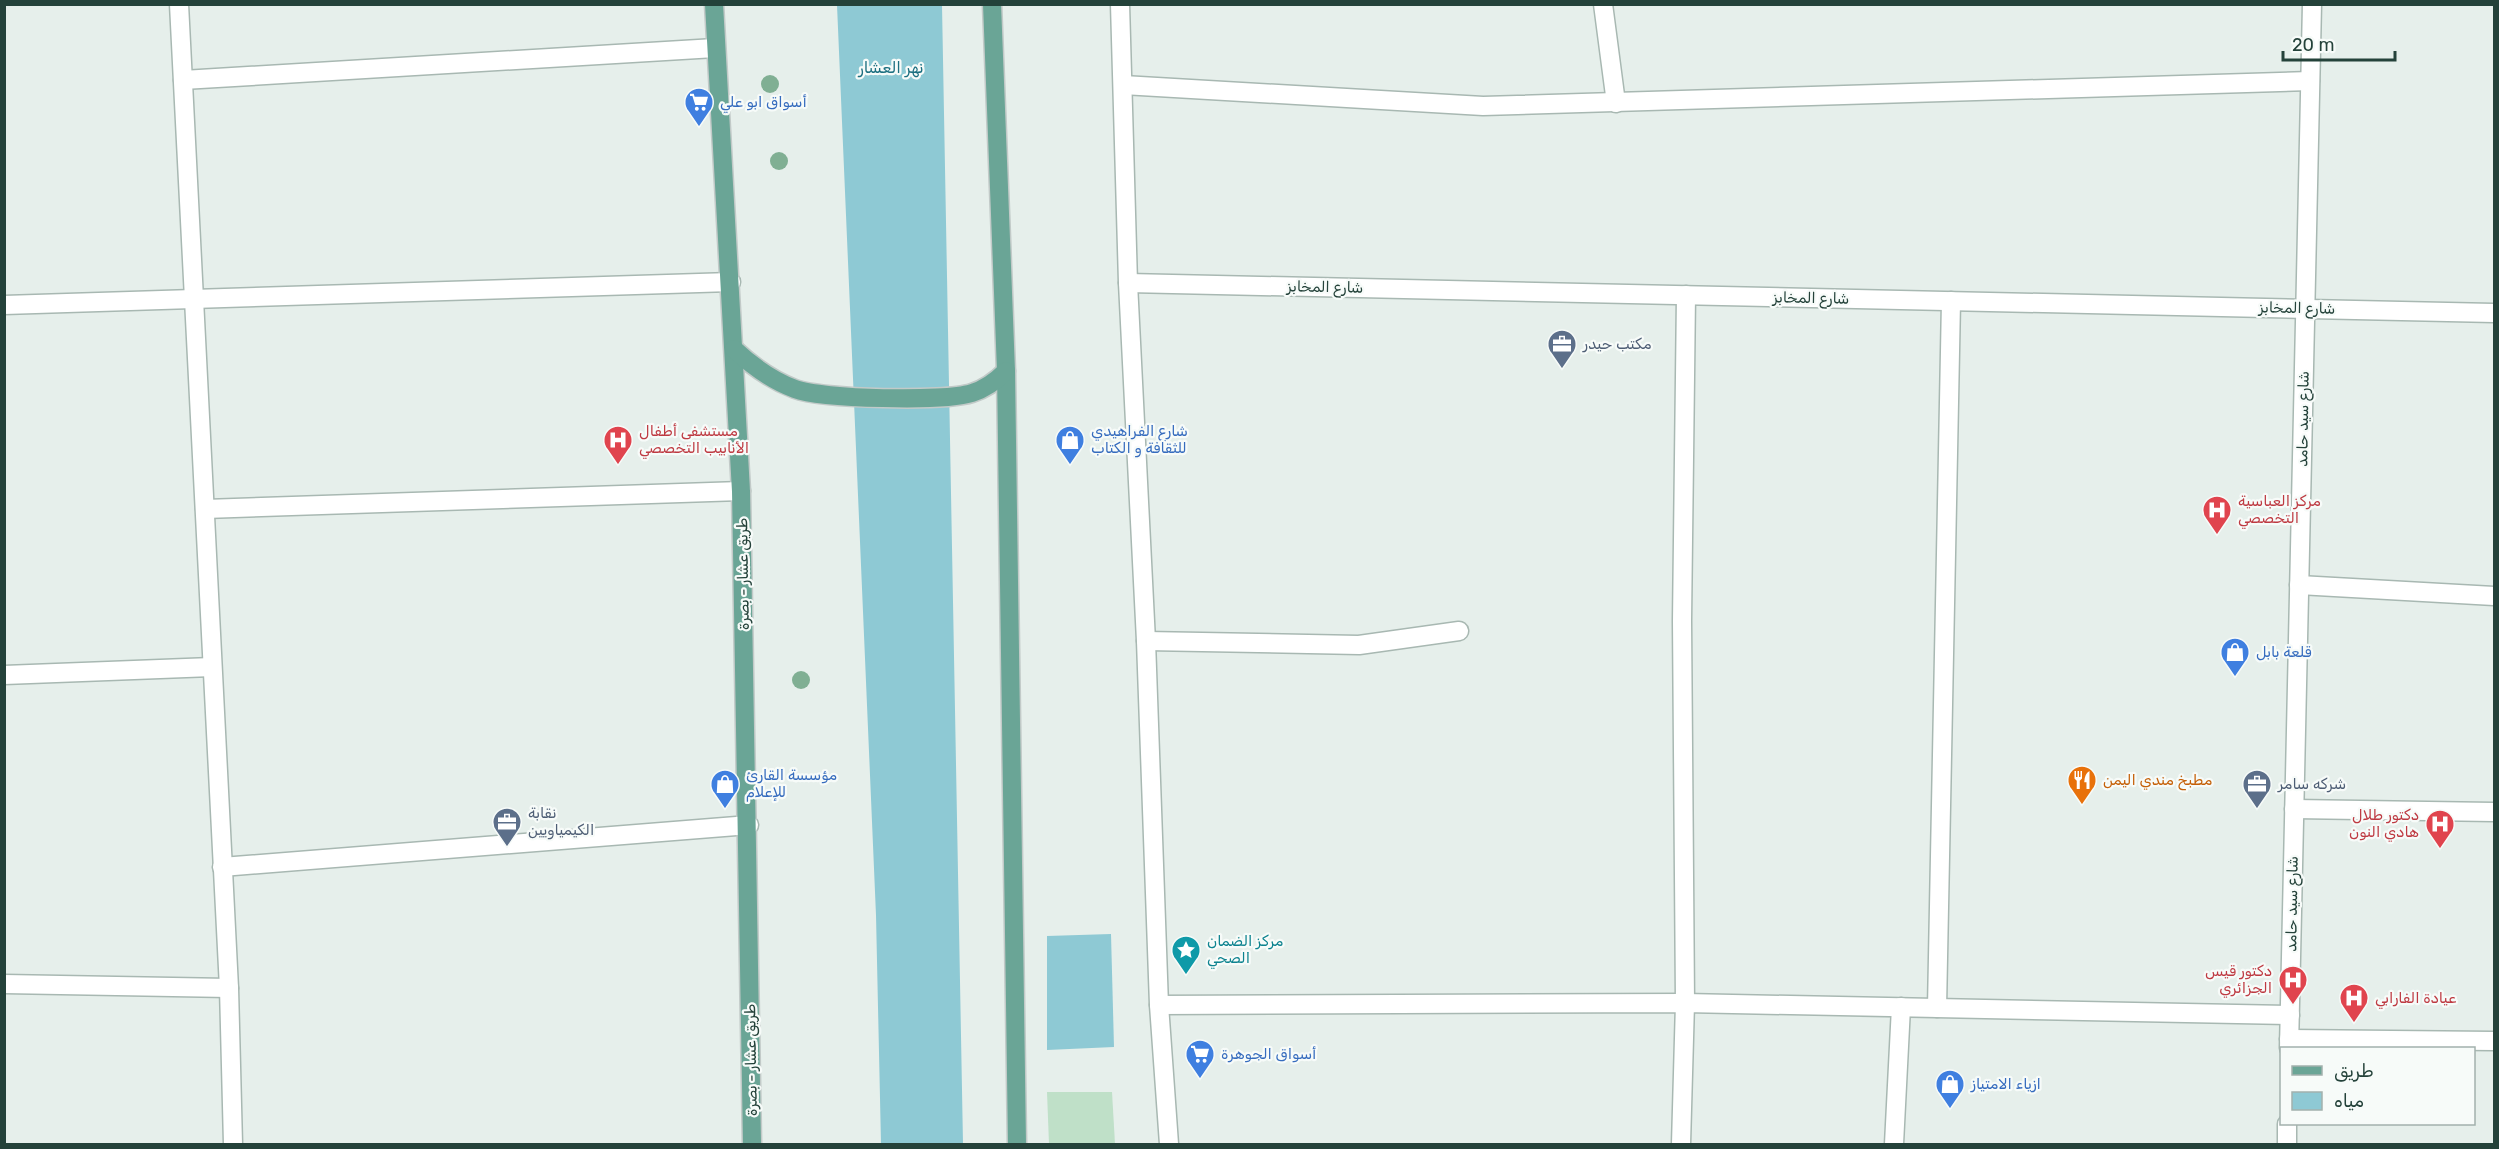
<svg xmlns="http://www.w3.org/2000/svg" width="2499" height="1149" viewBox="0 0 2499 1149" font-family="Rubik,Cairo,sans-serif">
<rect width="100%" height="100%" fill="#e6efeb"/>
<polygon fill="#bfe0c8" points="1047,1092 1112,1092 1115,1144 1049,1144"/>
<g fill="#8ec9d4">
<polygon points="837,5 942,5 963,1144 881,1144 876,915"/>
<polygon points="1111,934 1114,1047 1047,1050 1047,936"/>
</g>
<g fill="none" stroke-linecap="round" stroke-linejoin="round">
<g stroke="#a8b8b2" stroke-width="21">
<g id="minor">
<polyline points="179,4 229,988 233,1144"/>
<polyline points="1120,4 1128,283 1146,641 1159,1005 1169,1144"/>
<polyline points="1603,4 1616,103"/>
<polyline points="183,80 715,48"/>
<polyline points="1123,85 1483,106 2310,81"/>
<polyline points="1128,283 2494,313"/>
<polyline points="4,305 731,282"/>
<polyline points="205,509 741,491"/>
<polyline points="2299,585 2494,596"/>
<polyline points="1146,641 1359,645 1459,631"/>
<polyline points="4,675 212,667"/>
<polyline points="2294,809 2494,812"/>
<polyline points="222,867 749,825"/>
<polyline points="4,984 229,988"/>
<polyline points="1159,1005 1685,1003 2290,1015"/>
<polyline points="1937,1008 1951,301"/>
<polyline points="2289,1039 2494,1041"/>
<polyline points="2289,1048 2312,4"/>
<polyline points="1681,1144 1685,1003 1682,621 1686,295"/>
<polyline points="1894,1144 1901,1007"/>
<polyline points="2287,1144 2287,1124"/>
</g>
</g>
<g stroke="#c2cac8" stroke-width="21">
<g id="major">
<polyline points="714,4 741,491 752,1144"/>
<polyline points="992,4 1006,371 1017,1144"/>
<path d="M734 349C752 366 771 380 795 389 822 399 944 402 972 393 985 389 996 381 1006 371"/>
</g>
</g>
<use href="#minor" stroke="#fff" stroke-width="18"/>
<use href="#major" stroke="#6aa596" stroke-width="18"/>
</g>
<g fill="#80af93">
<circle cx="770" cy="84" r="9"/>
<circle cx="779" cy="161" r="9"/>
<circle cx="801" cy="680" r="9"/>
</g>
<defs>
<g id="supermarket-pin" transform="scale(1.5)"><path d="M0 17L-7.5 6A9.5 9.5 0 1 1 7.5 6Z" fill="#3f7fe0" stroke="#f7fbf9"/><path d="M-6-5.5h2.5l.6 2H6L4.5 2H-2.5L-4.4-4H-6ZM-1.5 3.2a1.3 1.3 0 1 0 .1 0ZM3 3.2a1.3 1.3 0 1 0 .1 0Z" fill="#fff"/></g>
<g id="office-pin" transform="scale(1.5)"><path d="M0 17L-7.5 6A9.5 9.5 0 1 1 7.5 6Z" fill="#5c6f8a" stroke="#f7fbf9"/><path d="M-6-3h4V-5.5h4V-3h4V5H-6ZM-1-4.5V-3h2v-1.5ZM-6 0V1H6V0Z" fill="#fff"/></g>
<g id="hospital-pin" transform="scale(1.5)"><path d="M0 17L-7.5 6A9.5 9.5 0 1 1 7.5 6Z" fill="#e0444e" stroke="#f7fbf9"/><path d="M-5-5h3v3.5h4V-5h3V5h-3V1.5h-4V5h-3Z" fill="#fff"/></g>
<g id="shop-pin" transform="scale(1.5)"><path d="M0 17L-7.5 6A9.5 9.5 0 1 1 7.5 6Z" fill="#3f7fe0" stroke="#f7fbf9"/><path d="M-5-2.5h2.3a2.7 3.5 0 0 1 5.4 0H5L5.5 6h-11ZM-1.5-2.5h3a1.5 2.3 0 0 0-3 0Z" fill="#fff"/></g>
<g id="restaurant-pin" transform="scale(1.5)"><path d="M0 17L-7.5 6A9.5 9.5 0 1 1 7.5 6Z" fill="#e8710a" stroke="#f7fbf9"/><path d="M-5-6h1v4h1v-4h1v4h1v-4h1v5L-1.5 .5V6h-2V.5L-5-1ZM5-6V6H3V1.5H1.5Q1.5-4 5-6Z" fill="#fff"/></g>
<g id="sight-pin" transform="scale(1.5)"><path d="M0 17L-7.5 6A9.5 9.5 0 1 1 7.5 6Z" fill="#0f9aa8" stroke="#f7fbf9"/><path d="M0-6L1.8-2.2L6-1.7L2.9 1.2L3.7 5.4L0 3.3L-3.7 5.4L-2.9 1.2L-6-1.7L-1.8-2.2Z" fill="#fff"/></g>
</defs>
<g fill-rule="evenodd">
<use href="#supermarket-pin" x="699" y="102"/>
<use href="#office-pin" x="1562" y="344"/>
<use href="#hospital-pin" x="618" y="440"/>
<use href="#shop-pin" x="1070" y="440"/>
<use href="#hospital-pin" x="2217" y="510"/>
<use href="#shop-pin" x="2235" y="652"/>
<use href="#restaurant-pin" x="2082" y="780"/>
<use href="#shop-pin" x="725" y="784"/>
<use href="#office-pin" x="2257" y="784"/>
<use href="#office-pin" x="507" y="822"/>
<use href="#hospital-pin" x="2440" y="824"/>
<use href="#sight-pin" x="1186" y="950"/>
<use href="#hospital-pin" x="2293" y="980"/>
<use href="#hospital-pin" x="2354" y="998"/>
<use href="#supermarket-pin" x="1200" y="1054"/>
<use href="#shop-pin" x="1950" y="1084"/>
</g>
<g text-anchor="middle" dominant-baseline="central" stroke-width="4.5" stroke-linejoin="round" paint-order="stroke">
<g font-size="15" fill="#366cbe" stroke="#f7fbf9" text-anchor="start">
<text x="720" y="102">أسواق ابو علي</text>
<text x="1091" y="431">شارع الفراهيدي<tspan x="1091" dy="17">للثقافة و الكتاب</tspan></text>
<text x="2256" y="652">قلعة بابل</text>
<text x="746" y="775">مؤسسة القارئ<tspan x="746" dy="17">للإعلام</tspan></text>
<text x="1221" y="1054">أسواق الجوهرة</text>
<text x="1971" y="1084">ازياء الامتياز</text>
</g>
<g font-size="15" fill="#24423a" stroke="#f7fbf9">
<text transform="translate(1325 287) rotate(1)">شارع المخابز</text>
<text transform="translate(1811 298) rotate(1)">شارع المخابز</text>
<text transform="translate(2297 308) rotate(1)">شارع المخابز</text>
<text transform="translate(2303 419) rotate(-89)">شارع سيد حامد</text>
<text transform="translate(743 574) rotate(-91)">طريق عشار - بصرة</text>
<text transform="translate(2292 904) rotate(-89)">شارع سيد حامد</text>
<text transform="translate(751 1060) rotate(-91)">طريق عشار - بصرة</text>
</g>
<g font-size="15" fill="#4e5e75" stroke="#f7fbf9" text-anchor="start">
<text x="1583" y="344">مكتب حيدر</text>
<text x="2278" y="784">شركه سامر</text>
<text x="528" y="813">نقابة<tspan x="528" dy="17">الكيمياويين</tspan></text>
</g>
<g font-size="15" fill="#be3a42" stroke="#f7fbf9" text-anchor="start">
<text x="639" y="431">مستشفى أطفال<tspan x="639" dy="17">الأنابيب التخصصي</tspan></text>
<text x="2238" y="501">مركز العباسية<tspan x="2238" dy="17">التخصصي</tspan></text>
<text x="2419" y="815" text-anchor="end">دكتور طلال<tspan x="2419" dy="17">هادي النون</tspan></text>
<text x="2272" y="971" text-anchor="end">دكتور قيس<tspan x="2272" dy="17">الجزائري</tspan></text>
<text x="2375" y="998">عيادة الفارابي</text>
</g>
<g font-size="15" fill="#c56008" stroke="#f7fbf9" text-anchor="start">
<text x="2103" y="780">مطبخ مندي اليمن</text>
</g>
<g font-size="15" fill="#0d838f" stroke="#f7fbf9" text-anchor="start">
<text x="1207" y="941">مركز الضمان<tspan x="1207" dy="17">الصحي</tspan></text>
</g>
<g font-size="16" font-style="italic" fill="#1c6f80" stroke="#f7fbf9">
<text x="891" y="67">نهر العشار</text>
</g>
</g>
<rect width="2499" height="1149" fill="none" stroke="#24423a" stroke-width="12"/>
<rect x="2280" y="1047" width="195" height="78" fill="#f7fbf9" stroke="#a3b1ad" stroke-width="1.5"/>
<rect x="2292" y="1066" width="30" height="9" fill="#6aa596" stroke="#a3b1ad" stroke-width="1.5"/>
<text x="2334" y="1077" font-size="18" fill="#24423a">طريق</text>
<rect x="2292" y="1092" width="30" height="18" fill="#8ec9d4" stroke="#a3b1ad" stroke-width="1.5"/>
<text x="2334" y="1107" font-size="18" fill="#24423a">مياه</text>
<path d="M2283 51v9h112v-9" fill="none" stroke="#24423a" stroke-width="3"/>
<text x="2292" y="51" font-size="18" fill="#24423a" stroke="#f7fbf9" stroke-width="4.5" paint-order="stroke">20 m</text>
</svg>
